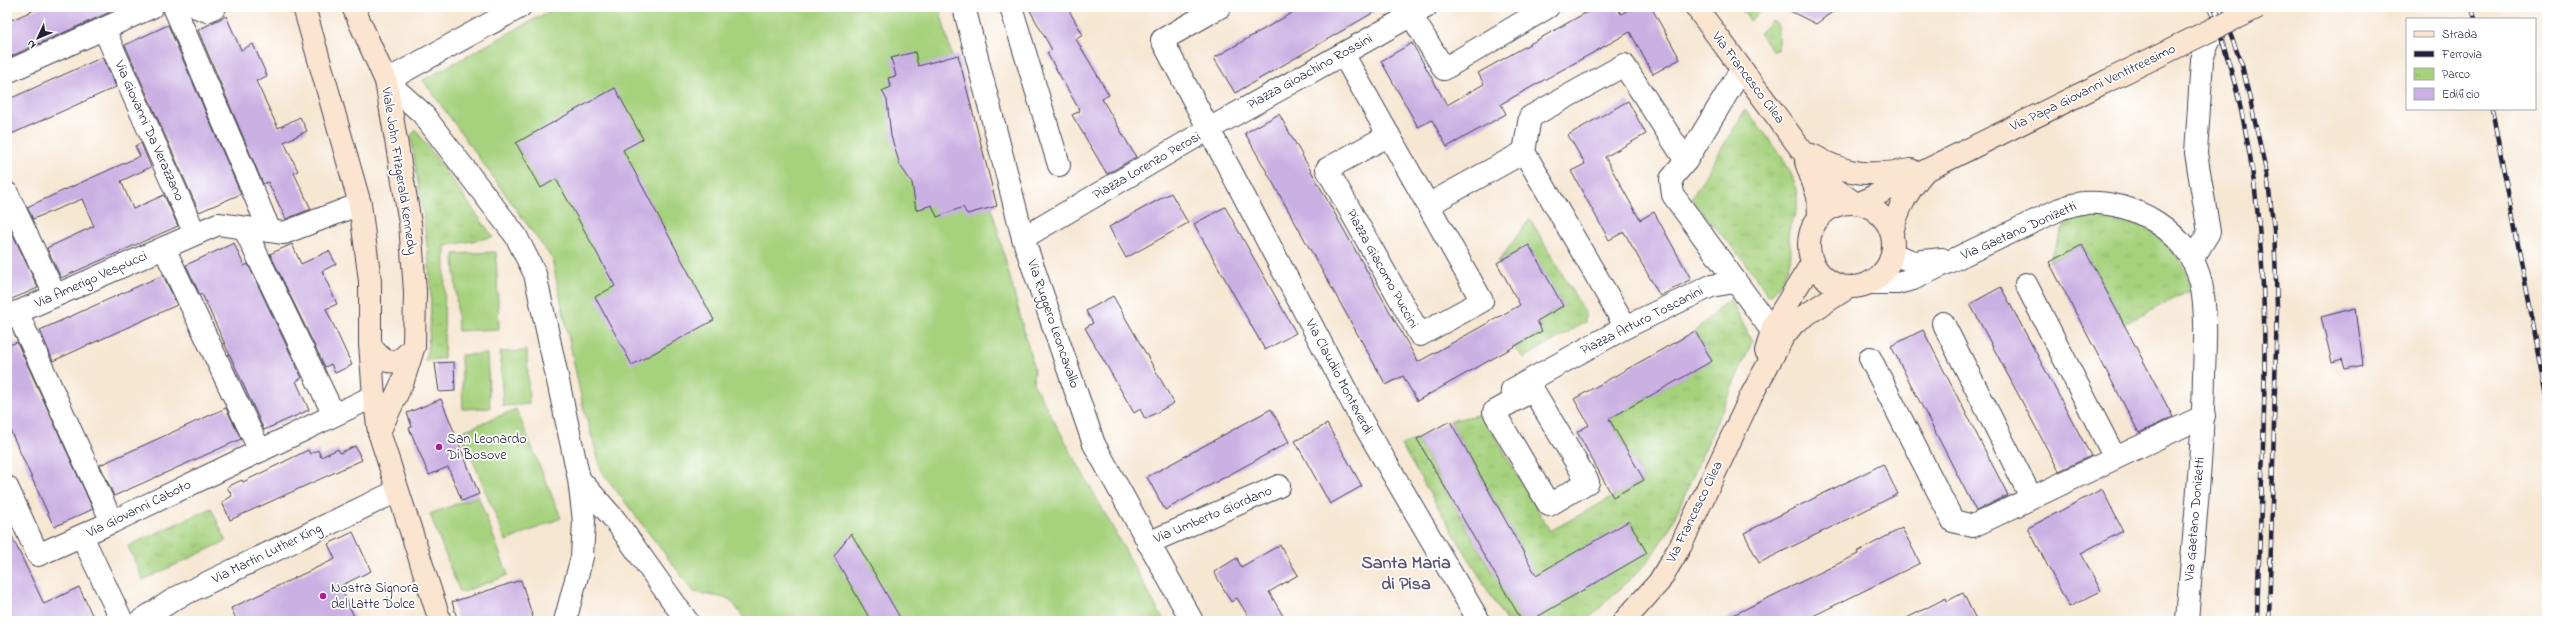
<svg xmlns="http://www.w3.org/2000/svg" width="2554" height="628" viewBox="0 0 2554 628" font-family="'Indie Flower',sans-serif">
<defs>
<pattern id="park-tufts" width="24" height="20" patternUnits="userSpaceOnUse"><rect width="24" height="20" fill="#a6d17d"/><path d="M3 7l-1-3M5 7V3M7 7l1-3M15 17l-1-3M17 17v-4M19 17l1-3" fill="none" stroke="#8fb36d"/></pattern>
</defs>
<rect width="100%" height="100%" fill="#fff"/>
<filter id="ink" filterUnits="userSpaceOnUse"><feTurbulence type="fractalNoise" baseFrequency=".025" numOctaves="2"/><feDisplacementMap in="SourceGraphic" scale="8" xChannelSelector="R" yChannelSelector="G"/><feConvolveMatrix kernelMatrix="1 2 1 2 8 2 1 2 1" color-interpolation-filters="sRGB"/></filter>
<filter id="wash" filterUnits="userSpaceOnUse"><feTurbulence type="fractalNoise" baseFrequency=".012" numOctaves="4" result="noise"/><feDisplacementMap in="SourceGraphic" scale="16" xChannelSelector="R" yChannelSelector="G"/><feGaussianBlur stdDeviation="0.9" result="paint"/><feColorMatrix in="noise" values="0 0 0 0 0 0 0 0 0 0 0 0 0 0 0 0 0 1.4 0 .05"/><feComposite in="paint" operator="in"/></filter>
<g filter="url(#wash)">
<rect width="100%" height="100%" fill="#f6e7d3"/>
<g fill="#a6d17d" stroke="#647a5c">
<polygon points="557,7 939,7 1034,369 1033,383 1164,621 746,621 730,599 694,592 602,472 583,406 552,259 423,80"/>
<polygon points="496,252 499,329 458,331 454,254"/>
<polygon points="527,351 529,404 503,406 500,352"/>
<polygon points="487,354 490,408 463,409 461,355"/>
<polygon points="516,409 561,518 506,541 461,432"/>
<polygon points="478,496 508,575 460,593 430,514"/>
</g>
<g fill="url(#park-tufts)" stroke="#647a5c">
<polygon points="1740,7 1762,7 1763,9 1750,21"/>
<polygon points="1772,21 1778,25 1778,50 1773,51 1759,33"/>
<path d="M1745 110C1765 134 1802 173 1797 207 1796 216 1790 222 1789 230 1787 237 1791 244 1791 251 1791 269 1780 284 1770 297L1744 261 1691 199Z"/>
<path d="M416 130 493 237 445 246 444 358 425 361C441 291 420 206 411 135Z"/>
<path d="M2102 216C2152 223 2177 242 2192 290L2124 324 2082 245 2049 262 2066 222Z"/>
<polygon points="1530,219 1585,313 1585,322 1524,358 1513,347 1542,331 1537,321 1563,306 1529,246 1497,263"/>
<polygon points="1730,298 1752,342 1670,528 1646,564 1586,621 1506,621 1401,445 1417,439 1492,572 1524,553 1450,421 1482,414 1550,531 1644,480 1609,419 1711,361 1695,331"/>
<polygon points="211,508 226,541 143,580 128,546"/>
</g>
<g id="blocks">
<g fill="#cbb1e3">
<polygon points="41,7 121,7 7,58 7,22"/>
<polygon points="1028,7 1067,7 1083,35 1076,39 1109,95 1102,99 1136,157 1107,174 1072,115 1080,111 1047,53 1052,50"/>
<polygon points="1302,7 1383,7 1235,93 1214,58"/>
<polygon points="1596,7 1617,7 1621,14 1633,7 1651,7 1680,59 1653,74 1630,32 1501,104 1506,114 1447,147 1432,120 1418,127 1381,61 1412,43 1447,105 1484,84 1478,73"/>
<polygon points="1782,7 1839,7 1816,24"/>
<polygon points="226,16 241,50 253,44 267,76 256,81 278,128 300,117 307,131 284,142 298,171 294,173 311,209 286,219 268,182 263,184 198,30"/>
<polygon points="168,25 241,194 199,212 125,45"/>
<polygon points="915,52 918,66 958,55 997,206 967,214 963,207 937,217 932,205 916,210 912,183 900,165 891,136 887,100 882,91 891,87 888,78 896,76 891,58"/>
<polygon points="103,57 116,87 7,136 7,100"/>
<polygon points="615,88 643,139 623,150 714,320 632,365 595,297 615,286 556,179 541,188 516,143"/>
<polygon points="1628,101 1646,134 1605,157 1640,220 1654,212 1691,279 1660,296 1624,232 1609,240 1571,171 1585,164 1568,135"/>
<polygon points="1279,114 1418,362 1520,305 1497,263 1529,245 1563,306 1537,321 1542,331 1417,401 1403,376 1386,385 1245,133"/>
<polygon points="141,143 151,167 121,181 133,209 164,195 178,226 61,278 47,248 94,226 82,199 33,219 27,207 140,156 135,146"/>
<polygon points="1171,193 1188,223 1126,258 1109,227"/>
<polygon points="1225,207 1296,333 1265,350 1194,224"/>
<polygon points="7,222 38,288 7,301"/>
<polygon points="234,243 244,266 248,264 302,378 296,381 309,410 264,430 202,294 200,295 186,265"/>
<polygon points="292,244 301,264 329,251 336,264 322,271 337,304 326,309 352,365 335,373 331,364 325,367 270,254"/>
<polygon points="2082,245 2173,417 2139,433 2049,262"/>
<polygon points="163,275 177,305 53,361 40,330"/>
<polygon points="2001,287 2091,456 2059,471 1970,304"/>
<polygon points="1113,296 1174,403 1145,419 1140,409 1134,413 1085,328 1093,323 1086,311"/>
<polygon points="2356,308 2363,365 2345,369 2342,359 2332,362 2321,317"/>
<polygon points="1923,330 2008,495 1976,511 1891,346"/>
<polygon points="1695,331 1712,361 1609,419 1644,480 1613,497 1577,432 1589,425 1574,399"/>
<polygon points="17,342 93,509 54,527 7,423 7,346"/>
<polygon points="454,362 455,391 439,392 435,363"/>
<polygon points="441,399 479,494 462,501 448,467 429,475 409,428 412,427 407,413"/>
<polygon points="226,408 241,439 114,496 100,465"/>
<polygon points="1271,409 1289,442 1165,510 1147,477"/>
<polygon points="1450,421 1536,575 1629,521 1647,553 1530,621 1522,621 1417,439"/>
<polygon points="1327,424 1362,486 1330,504 1295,441"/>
<polygon points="355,446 362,460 230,520 222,502 232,496 227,487 242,480 243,482 308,450 310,454 318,450 321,457 338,449 340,453"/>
<polygon points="1883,464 1898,494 1759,563 1744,533"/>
<polygon points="2102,489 2123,531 2081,553 2101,591 2069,607 2028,528"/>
<polygon points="7,526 44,604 79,587 95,621 7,621"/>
<polygon points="1902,528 1920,563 1803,621 1721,621 1858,554 1857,552"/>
<polygon points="353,532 371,571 340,586 356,621 237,621 231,608 335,559 328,544"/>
<polygon points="851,533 902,621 871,621 834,556"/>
<polygon points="1280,545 1298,575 1269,592 1286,621 1251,621 1237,598 1231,602 1214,572 1237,558 1241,567"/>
<polygon points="521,580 534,621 458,621 452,602"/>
<polygon points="1963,593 1977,621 1901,621 1946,598 1947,601"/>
</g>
</g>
</g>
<g filter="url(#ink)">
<use href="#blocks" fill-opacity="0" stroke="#424052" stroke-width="1"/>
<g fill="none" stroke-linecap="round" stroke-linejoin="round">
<g stroke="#424052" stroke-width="24">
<g id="street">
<polyline points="174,7 270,231"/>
<polyline points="196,7 207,11 215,7"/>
<polyline points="520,7 386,81 422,113 516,236 535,274 579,479 584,521 582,557 565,621"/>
<polyline points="964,7 1023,238 1094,444 1192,621"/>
<polyline points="1011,7 1059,165"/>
<polyline points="1220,7 1162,40 1363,423 1479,621"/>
<polyline points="1411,15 1444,69 1548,7"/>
<polyline points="104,29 195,234"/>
<polyline points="1343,54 1482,301 1420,335 1327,169 1389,135"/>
<polyline points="1741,70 1686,161 1671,179 1673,195 1772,331"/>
<polyline points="7,72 152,7"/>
<polyline points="1524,152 1530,117 1624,65 1686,161"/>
<polyline points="1524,152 1626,327"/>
<polyline points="7,193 55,295"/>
<polyline points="1428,205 1524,152"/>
<polyline points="244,228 334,415"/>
<polyline points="1023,238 1209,129 1426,7"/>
<polyline points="164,248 260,451"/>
<polyline points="1892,254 1914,262 1942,259"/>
<path d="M2192 260 2209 232 2196 153 2202 60C2207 40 2219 24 2231 7"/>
<path d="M1869 283H1897L1913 279 2060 209C2067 207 2076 203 2083 203 2133 199 2190 232 2201 283 2207 313 2205 343 2204 374 2203 456 2193 539 2187 621"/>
<polyline points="2026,284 2115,458"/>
<polyline points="17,312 112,522"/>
<polyline points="7,317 218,224 284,233 360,204"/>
<polyline points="1943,323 2031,497"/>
<polyline points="1870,358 1953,521 1973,526 2204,416"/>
<polyline points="1512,390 1626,327 1711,286 1735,282"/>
<polygon points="1533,390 1588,482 1549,505 1494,412"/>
<polyline points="579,479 615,520 687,621"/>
<polyline points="7,487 38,555 112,522 374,396"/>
<polyline points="82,536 122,621"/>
<polyline points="1148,543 1279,486"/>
<polyline points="140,621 176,598 397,491"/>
</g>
</g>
<g stroke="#424052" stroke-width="24">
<g id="secondary">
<polyline points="304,7 360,204 370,281 370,344 374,396 379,432 440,621"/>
<polyline points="353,7 386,81 410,223 415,291 414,346 403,381 379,432"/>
<polyline points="1696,7 1800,148 1835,189 1853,202"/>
<path d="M1812 155C1847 176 1871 176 1911 170"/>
<polyline points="1806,162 1818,196 1819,216"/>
<circle cx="1851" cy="245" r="42"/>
<polyline points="1860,203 2105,82"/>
<path d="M1892 233C1897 209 1908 191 1924 172"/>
<path d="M370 344C384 367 398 367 414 346"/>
<polyline points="1766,351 1774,324 1812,263"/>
<polyline points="1624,621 1659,582 1681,545 1752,394 1783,337 1795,322 1849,287"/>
</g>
</g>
<use href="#street" stroke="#fff" stroke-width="22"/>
<use href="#secondary" stroke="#fce5d0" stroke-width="22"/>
<g stroke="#22223b" stroke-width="4.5">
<g id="rail">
<path d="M2210 7C2286 200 2262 418 2257 621"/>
<polyline points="2220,7 2242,65 2267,175 2274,229 2277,306 2269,621"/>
<polyline points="2472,7 2475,19"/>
<polyline points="2492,109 2547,396"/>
</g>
</g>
<use href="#rail" stroke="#fff" stroke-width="3" stroke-dasharray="9" stroke-linecap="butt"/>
<g stroke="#424052" stroke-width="24" stroke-linecap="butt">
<polyline id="secondary-bridge" points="2105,82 2258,7"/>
</g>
<use href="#secondary-bridge" stroke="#fce5d0" stroke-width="22"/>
</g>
</g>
<g fill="#b5179e" stroke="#fff" stroke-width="1.5">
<circle cx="439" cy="447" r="4"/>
<circle cx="323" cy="596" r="4"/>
</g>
<g text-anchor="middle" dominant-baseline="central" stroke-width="3.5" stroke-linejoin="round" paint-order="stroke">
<g font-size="14" fill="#22223b" stroke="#fff">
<text transform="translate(1310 72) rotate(-29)">Piazza Gioachino Rossini</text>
<text transform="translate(1748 78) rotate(53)">Via Francesco Cilea</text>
<text transform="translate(2093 88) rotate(-26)">Via Papa Giovanni Ventitreesimo</text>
<text transform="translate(149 131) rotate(66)">Via Giovanni Da Verazzano</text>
<text transform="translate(1147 166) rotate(-30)">Piazza Lorenzo Perosi</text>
<text transform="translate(399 171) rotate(81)">Viale John Fitzgerald Kennedy</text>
<text transform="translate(2019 231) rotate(-24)">Via Gaetano Donizetti</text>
<text transform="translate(1382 269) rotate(61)">Piazza Giacomo Puccini</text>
<text transform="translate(91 280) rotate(-24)">Via Amerigo Vespucci</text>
<text transform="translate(1642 321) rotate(-27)">Piazza Arturo Toscanini</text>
<text transform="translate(1053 324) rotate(71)">Via Ruggero Leoncavallo</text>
<text transform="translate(1339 377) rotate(62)">Via Claudio Monteverdi</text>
<text transform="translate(139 509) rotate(-26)">Via Giovanni Caboto</text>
<text transform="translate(1695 512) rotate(-64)">Via Francesco Cilea</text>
<text transform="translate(1213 515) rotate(-23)">Via Umberto Giordano</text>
<text transform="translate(2195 519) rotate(-85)">Via Gaetano Donizetti</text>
<text transform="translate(267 554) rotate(-26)">Via Martin Luther King</text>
</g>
<g font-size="14" fill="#22223b" stroke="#fff" text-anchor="start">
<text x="447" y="439">San Leonardo<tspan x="447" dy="16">Di Bosove</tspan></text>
<text x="331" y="588">Nostra Signora<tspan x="331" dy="16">del Latte Dolce</tspan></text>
</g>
<g font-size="18" font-weight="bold" fill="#5d5476" stroke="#fff">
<text x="1406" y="564">Santa Maria<tspan x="1406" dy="21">di Pisa</tspan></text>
</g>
</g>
<rect width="2554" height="628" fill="none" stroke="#fff" stroke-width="24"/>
<rect x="2406" y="18" width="130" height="92" fill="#ffffff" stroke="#a7a7b1"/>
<rect x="2414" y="31" width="20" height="6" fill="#fce5d0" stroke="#a7a7b1"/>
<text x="2442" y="38" font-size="12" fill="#22223b">Strada</text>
<rect x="2414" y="51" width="20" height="6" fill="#22223b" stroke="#a7a7b1"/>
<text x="2442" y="58" font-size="12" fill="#22223b">Ferrovia</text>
<rect x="2414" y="68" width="20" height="12" fill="url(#park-tufts)" stroke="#a7a7b1"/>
<text x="2442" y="78" font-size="12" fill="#22223b">Parco</text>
<rect x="2414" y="88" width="20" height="12" fill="#cbb1e3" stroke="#a7a7b1"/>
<text x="2442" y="98" font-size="12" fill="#22223b">Edificio</text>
<g transform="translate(38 38) rotate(226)" stroke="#ffffff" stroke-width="3" paint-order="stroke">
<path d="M0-3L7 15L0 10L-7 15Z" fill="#22223b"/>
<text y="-6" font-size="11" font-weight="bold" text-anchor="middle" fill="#22223b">N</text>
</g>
</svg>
